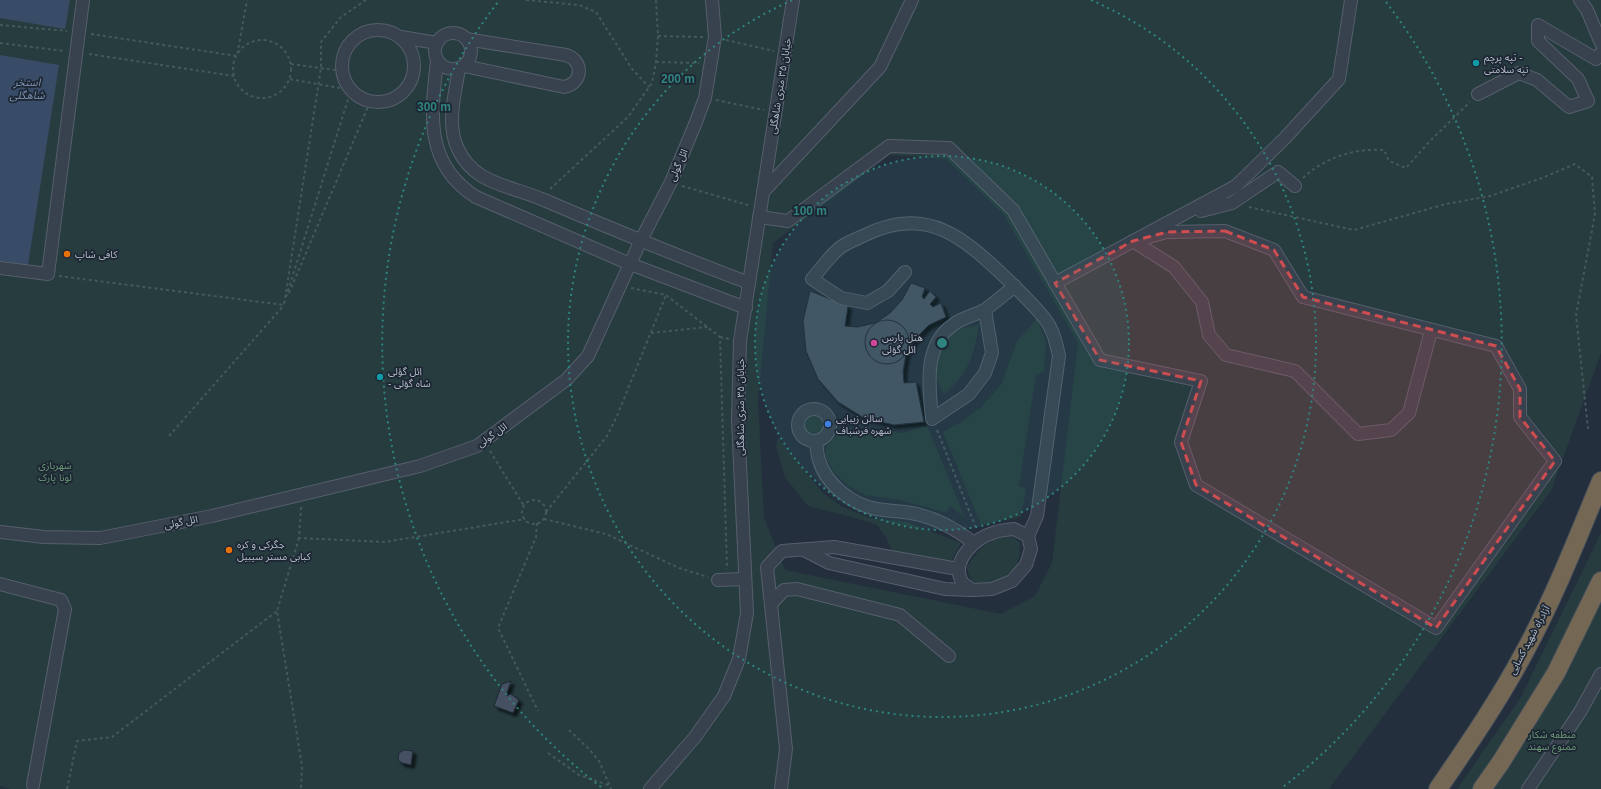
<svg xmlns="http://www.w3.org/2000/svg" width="1601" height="789" viewBox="0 0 1601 789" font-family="Arial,'Noto Sans Arabic',sans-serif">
<defs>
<filter id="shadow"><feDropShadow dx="3.5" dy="3.5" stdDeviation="1" flood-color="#0009"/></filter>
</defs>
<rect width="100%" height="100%" fill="#242f3e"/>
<g fill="#263c3f" fill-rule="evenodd">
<path d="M0 0H1601V353L1551 491 1329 789H11L0 786ZM890 155 946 159 1004 215 1078 343 1052 563 1035 596 1001 614 785 570 764 518 758 401 773 243Z"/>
<polygon points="1037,318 1046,342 1044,371 1036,375 1019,486 1026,488 1021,517 981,525 943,432 963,421 981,407 1001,385 1017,341"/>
<path d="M979 325C974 357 968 373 944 395 942 390 938 384 936 378 932 359 943 336 960 329 966 326 973 326 979 325Z"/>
<circle cx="814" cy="425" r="9"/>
<polygon points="927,425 965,518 950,506 947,513 900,500 865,495 847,485 833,471 825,456 827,446 844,426 863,433 865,429 904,433"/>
<polygon points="778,437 822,492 842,507 870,518 907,522 961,543 950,563 891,550 886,537 877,525 859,519 808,506 785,477 776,446"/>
<polygon points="1601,533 1601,789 1457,789 1521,697"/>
<path d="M1003 537H1013L1020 543C1020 554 1019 566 1011 575 1004 582 982 588 973 581 969 577 968 572 967 567 978 550 983 544 1003 537Z"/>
</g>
<g fill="#394c67">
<polygon points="0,0 70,0 65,29 0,18"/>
<polygon points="0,55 59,65 28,265 0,261"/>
</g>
<g fill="#455162" stroke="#1f2835" filter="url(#shadow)">
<polygon points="911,283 925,288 922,297 924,299 930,291 936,297 930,304 933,307 941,303 946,317 929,325 916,338 906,354 903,372 904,391 892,395 879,394 880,364 868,355 865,348 855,347 835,351 835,339 839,326 857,327 875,323 890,313 902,300"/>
<polygon points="911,283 925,288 922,297 924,299 930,291 936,297 930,304 933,307 941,303 946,317 929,325 916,338 906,354 903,372 904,383 916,382 924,422 894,425 864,418 838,402 818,379 806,351 803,321 810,291 848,306 845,326 857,327 875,323 890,313 902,300"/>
<circle cx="887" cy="342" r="22"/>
<polygon points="511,681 506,696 511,694 519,700 513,713 494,706 502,684"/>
<polygon points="404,750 413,751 411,765 402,763 398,760 399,753"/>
</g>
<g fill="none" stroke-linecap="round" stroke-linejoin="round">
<g stroke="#565f6c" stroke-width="14">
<g id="minor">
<polyline points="1580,0 1587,10 1601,43"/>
<circle cx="378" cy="66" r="36"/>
<circle cx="453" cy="51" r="18"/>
<polyline points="401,37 437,43"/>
<path d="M437 61C431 114 424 164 476 197L630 264 746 308"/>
<path d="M464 66 564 87C583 83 584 61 566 55L466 39"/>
<path d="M459 69C455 94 446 125 458 149 463 160 472 170 482 176 500 187 524 191 544 200 612 229 680 257 749 283"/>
<polyline points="1478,94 1519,73 1537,80 1569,107 1588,101 1578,79 1538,41 1538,25 1596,59 1601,53"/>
<polyline points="763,192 880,67 912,0"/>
<polyline points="1201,211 1232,203 1278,172 1295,186"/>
<polyline points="759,217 788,221 889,146 949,148 1013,210 1100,360 1201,381 1181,442 1196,485 1436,628 1555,461 1520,417 1520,389 1496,346 1303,297 1274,250 1225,231 1167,232 1133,241"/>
<polyline points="1133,241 1174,267 1202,302 1209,335 1226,355 1295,371 1358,434 1391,430 1409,413 1431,331"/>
<polyline points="0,268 48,274 83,0"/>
<path d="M905 272 888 291 867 303 841 298 812 279C821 269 830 255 841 247 848 242 857 239 865 235 927 204 964 238 1008 280 1018 290 1045 315 1050 327 1055 336 1057 346 1059 356L1037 516 1028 536"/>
<polyline points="1055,283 1236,186 1285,138 1339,79 1351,0"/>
<path d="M985 310 992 353 985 373 969 394 932 419C929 384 922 341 959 321 967 317 976 314 985 310Z"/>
<polyline points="985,310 1015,286"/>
<circle cx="814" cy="425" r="16"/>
<path d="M816 442C817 448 817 455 819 460 826 485 853 505 877 509 889 511 900 511 911 513 934 517 956 529 974 543"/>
<path d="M1014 529 1028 536 1031 549 1026 565 1012 581 992 589 972 590C969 587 962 584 961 580 952 560 975 538 993 533 999 530 1007 530 1014 529Z"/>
<polyline points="0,532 44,537 100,538 212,516 420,466 477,446 566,380 588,356 640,242 671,182 696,122 705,98 715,37 712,0"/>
<polyline points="804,550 829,563 945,589 972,590"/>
<polyline points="718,580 745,579"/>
<polyline points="0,584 61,600 65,609 33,785"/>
<polyline points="771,604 784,590 797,589 900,615 949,656"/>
<polyline points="650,789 695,737 724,696 739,659 747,613 738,421 740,341 793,0"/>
<polyline points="781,789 786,749 767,567 782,551 834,547 958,569"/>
<polyline points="1528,789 1580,712 1601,674"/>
</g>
</g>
<g stroke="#434c59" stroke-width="20">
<g id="highway">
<path d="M1438 789C1468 745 1499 700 1524 653 1554 598 1577 539 1601 481"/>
<polyline points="1482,789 1501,762 1556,673 1601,581"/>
</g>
</g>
<g stroke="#44595c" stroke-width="2" stroke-dasharray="3 3" stroke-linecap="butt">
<polyline points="526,0 579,5 596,12 632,69 649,87"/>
<polyline points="0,25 67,31"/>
<polyline points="91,34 237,56 247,0"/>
<polyline points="658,36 704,37"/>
<polyline points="726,40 774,51"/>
<circle cx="262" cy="69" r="29"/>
<polyline points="0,43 64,51"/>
<polyline points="89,54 234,76"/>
<polyline points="656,62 699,63"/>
<polyline points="291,64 342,71"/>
<polyline points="716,100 764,110"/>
<path d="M1303 178C1324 158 1354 148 1384 150L1389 161 1406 168 1429 142 1470 102"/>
<polyline points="682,186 748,205"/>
<polyline points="550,189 628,117 652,83 656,62 658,36 656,0"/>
<polyline points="1249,207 1354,230 1446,204 1490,196 1542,178 1575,164 1592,177 1595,214 1576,315 1588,429"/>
<polyline points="59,276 284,305 321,68 321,42 341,17 366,0"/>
<polyline points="631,288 666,295 720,337 727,569"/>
<polyline points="289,293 370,102"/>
<polyline points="286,297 351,90 289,79"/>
<polyline points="651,333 707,327"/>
<polyline points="720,337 729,339"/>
<polyline points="937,430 976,528"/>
<polyline points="169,436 284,305"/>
<polyline points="490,451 524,506"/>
<circle cx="534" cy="512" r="12"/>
<polyline points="301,507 299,538 385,542 525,519"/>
<polyline points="546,512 607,436 617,416 666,295"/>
<polyline points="544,519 606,534 679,568 708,577"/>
<polyline points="537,523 536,537 498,628 538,711"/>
<polyline points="299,538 277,611 302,766 301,789"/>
<polyline points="569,730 590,750 599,761 611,789"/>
<polyline points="548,753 579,775 608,785"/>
<polyline points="67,789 77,741 112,737 277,611"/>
</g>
<use href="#minor" stroke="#38414e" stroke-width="12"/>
<use href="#highway" stroke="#746855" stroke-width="18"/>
</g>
<path fill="#ce4d50" fill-opacity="0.2" stroke="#ce4d50" stroke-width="3" stroke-dasharray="8 5" stroke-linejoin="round" d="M1225 231 1274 250 1303 297 1496 346 1520 389V417L1555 461 1436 628 1196 485 1181 442 1201 381 1100 360 1055 283 1133 241 1167 232Z"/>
<circle cx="942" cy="343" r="187" fill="#308480" fill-opacity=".12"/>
<g fill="none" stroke="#308480" stroke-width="2" stroke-dasharray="2 4">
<circle cx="942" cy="343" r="187"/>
<path d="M1091 0A374 374 0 1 1 793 0"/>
<path d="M601 787A560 560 0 0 1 498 2M1386 2A560 560 0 0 1 1283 787"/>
</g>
<g fill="#0f9aa8" stroke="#1d2633" stroke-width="1.5">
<circle cx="1476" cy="63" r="4"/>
<circle cx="380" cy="377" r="4"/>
</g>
<g fill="#e8710a" stroke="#1d2633" stroke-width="1.5">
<circle cx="67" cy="254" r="4"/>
<circle cx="229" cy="550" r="4"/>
</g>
<circle fill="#d1479c" stroke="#1d2633" stroke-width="1.5" cx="874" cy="343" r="4"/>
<circle fill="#3f7fe0" stroke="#1d2633" stroke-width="1.5" cx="828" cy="424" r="4"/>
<g text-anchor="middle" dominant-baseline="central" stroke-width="3.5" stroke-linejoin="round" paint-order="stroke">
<g font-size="10" fill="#b4bcc9" stroke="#1d2633" text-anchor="start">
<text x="1484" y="57">تپه پرچم -<tspan x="1484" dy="12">تپه سلامتی</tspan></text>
<text x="75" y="254">کافی شاپ</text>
<text x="882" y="337">هتل پارس<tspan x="882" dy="12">ائل گؤلی</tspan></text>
<text x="388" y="371">ائل گؤلی<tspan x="388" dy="12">- شاه گؤلی</tspan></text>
<text x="836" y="418">سالن زیبایی<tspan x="836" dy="12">شهره فرشباف</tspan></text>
<text x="237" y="544">جگرکی و کره<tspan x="237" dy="12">کبابی مستر سیبیل</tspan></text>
</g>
<g font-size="10" fill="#b4bcc9" stroke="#1d2633">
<text transform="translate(780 86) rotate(-81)">خیابان ۳۵ متری شاهگلی</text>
<text transform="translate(678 165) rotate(-67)">ائل گولی</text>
<text transform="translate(740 407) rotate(-90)">خیابان ۳۵ متری شاهگلی</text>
<text transform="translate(492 435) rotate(-35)">ائل گولی</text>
<text transform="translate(181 522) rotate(-11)">ائل گولی</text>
<text transform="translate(1529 640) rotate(-62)">آزادراه شهید کسایی</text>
</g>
<g font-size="10" fill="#6b9a76" stroke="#1d2633">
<text x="55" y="465">شهربازی<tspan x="55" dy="12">لونا پارک</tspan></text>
<text x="1552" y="734">منطقه شکار<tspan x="1552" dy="12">ممنوع سهند</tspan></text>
</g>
<g font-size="11" font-style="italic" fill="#7c92b1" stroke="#1d2633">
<text x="27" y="82">استخر<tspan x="27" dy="13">شاهگلی</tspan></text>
</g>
</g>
<circle cx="942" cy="343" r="6" fill="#308480" stroke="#1d2633" stroke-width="2"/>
<g font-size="12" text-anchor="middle" font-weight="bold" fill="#308480" stroke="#1d2633" stroke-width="3.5" stroke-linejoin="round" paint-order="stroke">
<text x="678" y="83">200 m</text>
<text x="434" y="111">300 m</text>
<text x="810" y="215">100 m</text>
</g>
</svg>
